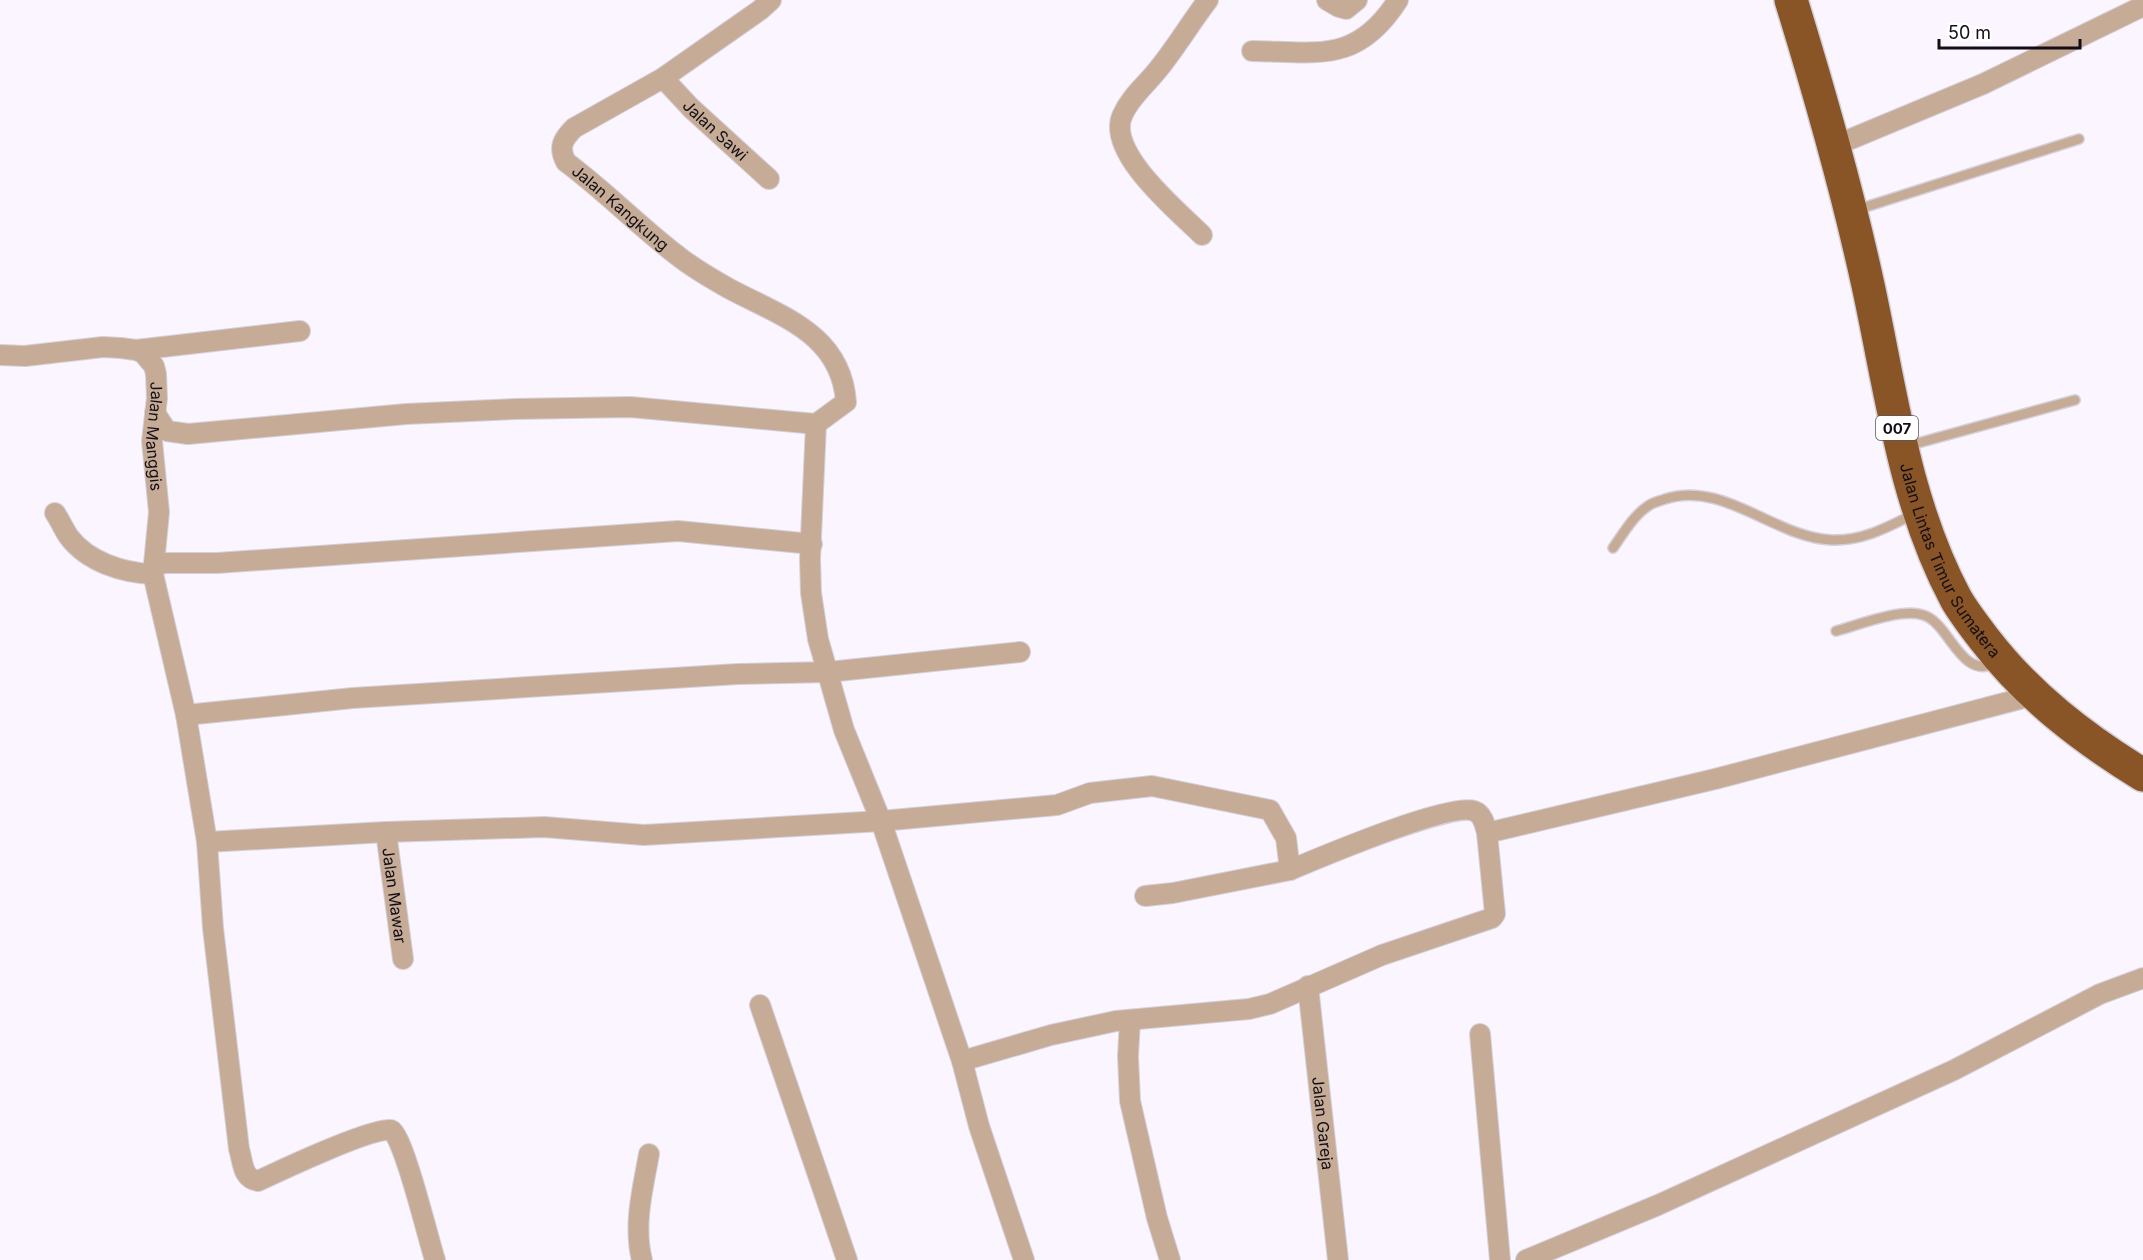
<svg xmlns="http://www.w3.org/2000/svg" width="2143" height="1260" viewBox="0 0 2143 1260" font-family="Inter,sans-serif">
<rect width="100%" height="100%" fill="#faf5fe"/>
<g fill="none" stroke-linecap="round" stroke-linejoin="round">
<g stroke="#d5d0d9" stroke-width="12">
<g id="lane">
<polyline points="1856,210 2079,139"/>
<polyline points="1907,446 2075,400"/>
<path d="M1613 548C1623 534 1633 516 1648 506 1653 502 1660 501 1665 499 1724 480 1775 538 1832 540 1863 541 1888 527 1914 514"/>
<path d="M1836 631C1858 625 1900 608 1923 615 1949 622 1960 679 1994 664"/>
</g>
</g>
<g stroke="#d5d0d9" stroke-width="22">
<g id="street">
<path id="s1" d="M771 0 760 10 663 78 574 128C563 139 558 147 566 162 605 191 640 227 678 256 693 268 712 279 728 288 780 316 841 333 846 402L816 424"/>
<polyline points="1327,0 1339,7 1346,9 1357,0"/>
<path d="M1252 51C1318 52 1357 64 1398 0"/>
<path id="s2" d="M663 78 691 108 769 179"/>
<polyline points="1834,146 1983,84 2143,6"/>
<path d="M1202 235C1179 212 1104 151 1123 114 1131 96 1148 83 1160 67 1177 46 1191 22 1208 0"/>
<polyline points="136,350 300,331"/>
<path id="s3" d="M0 355 25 356 103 347 121 348 136 350 143 353 154 366 156 374 157 398 152 441 159 512 153 574 186 715 207 842 213 928 239 1149C243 1161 242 1179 258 1181 277 1172 377 1125 391 1130 403 1134 429 1242 435 1260"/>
<polyline points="155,413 167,431 188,434 406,414 515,409 630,407 816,424"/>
<polyline points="816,424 810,559 811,593 818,639 844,730 881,821 962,1061 979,1126 1024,1260"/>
<path d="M55 513C60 520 64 530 69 537 88 562 123 573 153 574"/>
<polyline points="154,567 164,563 217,563 678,531 812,544"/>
<polyline points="186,715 353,698 738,674 828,672 1020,652"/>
<path id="s4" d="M386 832 403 959"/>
<path d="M207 842 386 832 544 827 644 835 881 821 1057 805 1090 793 1152 786 1270 810 1286 838 1290 870C1319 858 1451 802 1474 811 1483 814 1485 825 1487 833"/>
<polyline points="1145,896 1173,893 1290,870"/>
<path id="s5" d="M1308 986 1338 1260"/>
<polyline points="760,1005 847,1260"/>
<polyline points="1130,1020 1128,1056 1130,1101 1157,1218 1170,1260"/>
<polyline points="1480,1034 1500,1260"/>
<polyline points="962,1061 1051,1035 1116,1021 1249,1009 1270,1004 1382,955 1492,918 1495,914 1487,833 1715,779 2035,695"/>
<path d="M642 1260C633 1225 643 1188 649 1154"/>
<polyline points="1526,1260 1658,1205 1954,1070 2100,994 2143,978"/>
</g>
</g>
<g stroke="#d5d0d9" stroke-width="36">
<g id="highway">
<path id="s6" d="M1791 0C1820 94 1847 189 1868 285 1891 391 1904 502 1956 599 1964 613 1975 627 1985 640 2028 696 2083 738 2143 775"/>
</g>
</g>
<use href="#lane" stroke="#c6ab97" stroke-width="9"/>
<use href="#street" stroke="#c6ab97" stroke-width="20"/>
<use href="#highway" stroke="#895426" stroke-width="33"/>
</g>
<g text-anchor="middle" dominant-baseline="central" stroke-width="5" stroke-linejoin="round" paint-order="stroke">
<rect fill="#fff" stroke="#5a565b" stroke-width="1.5" x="1876" y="416" width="42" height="24" rx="4.5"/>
<g font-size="15" font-weight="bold" fill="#130e15">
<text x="1897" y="428">007</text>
</g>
<g font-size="16" fill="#130e15" stroke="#fff">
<text stroke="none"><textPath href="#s2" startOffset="74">Jalan Sawi</textPath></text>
<text stroke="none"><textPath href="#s1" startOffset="345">Jalan Kangkung</textPath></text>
<text stroke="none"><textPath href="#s3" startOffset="232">Jalan Manggis</textPath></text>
<text stroke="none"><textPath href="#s6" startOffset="585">Jalan Lintas Timur Sumatera</textPath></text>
<text stroke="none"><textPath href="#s4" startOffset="64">Jalan Mawar</textPath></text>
<text stroke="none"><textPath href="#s5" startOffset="138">Jalan Gareja</textPath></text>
</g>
</g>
<path d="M1939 39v9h141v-9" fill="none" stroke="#130e15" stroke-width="3"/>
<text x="1948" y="39" font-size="18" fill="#130e15" stroke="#ffffff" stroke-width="4.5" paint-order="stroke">50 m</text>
</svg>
